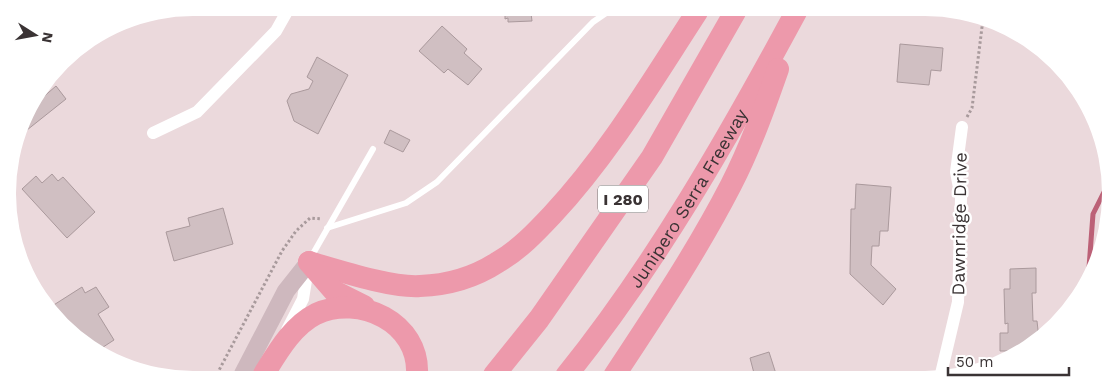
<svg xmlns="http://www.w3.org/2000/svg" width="1118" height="387" viewBox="0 0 1118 387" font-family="'Work Sans',sans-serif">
<rect width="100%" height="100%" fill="#ebd9dc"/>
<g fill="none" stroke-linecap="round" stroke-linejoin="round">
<polyline stroke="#bc6177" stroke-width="5" points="1088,281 1093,214 1108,184"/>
</g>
<g fill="#d0bfc2" stroke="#aa999c">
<polygon points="505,10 539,10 539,12 531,13 532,21 508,22 508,18 505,19"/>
<polygon points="442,26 467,49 464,53 482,69 468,85 448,69 444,73 419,51"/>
<polygon points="900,44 943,48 941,71 931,70 929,85 897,82"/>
<polygon points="317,57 348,75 318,134 294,121 287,101 291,94 309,89 313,81 307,77"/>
<polygon points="56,86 66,99 27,130 23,125 27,111"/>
<polygon points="390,130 410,140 403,152 384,143"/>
<polygon points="52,174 58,181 63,177 95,212 67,238 22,189 36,176 42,183"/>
<polygon points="856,184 891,187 888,231 880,231 879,246 872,246 871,265 896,289 883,305 850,274 851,209 855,209"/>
<polygon points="223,208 233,244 174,261 166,232 190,226 188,218"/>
<polygon points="1036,268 1036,293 1032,293 1033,321 1037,321 1039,339 1021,351 1000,351 1000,333 1008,333 1008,323 1005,324 1004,289 1010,289 1010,269"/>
<polygon points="82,287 85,293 96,287 109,307 98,314 114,340 97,351 90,348 49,308"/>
<polygon points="769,352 777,377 755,377 750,358"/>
</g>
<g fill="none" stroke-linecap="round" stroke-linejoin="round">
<g stroke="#a89a9c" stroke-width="3" stroke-dasharray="2.5 2.5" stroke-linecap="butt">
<polyline points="967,117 972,108 983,19"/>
<polyline points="217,374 282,251 296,231 310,218 322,219"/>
</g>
<g stroke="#fff" stroke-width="6">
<polyline points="327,228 406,203 437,182 593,22 609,11"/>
<polyline points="310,259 373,149"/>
</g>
<g stroke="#fff" stroke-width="12">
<polyline points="153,133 197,112 276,31 289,8"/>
<polyline points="287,330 303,299 309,262"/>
<polyline points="940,378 958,302 961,198 956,172 962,127"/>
</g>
<polyline stroke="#ceb8be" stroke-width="18" points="243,374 286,291 309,262"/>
<g stroke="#ed99ab" stroke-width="22">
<path d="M309 262C337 270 392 288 420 286 448 285 475 277 498 262 519 250 536 232 552 215 609 154 652 81 697 12"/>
<polyline points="309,262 334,291 364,306"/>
<path d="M264 374C277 353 292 326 316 314 359 294 420 322 417 375"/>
<polyline points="494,375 539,319 652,157 735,12"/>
<path id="s1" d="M566 376C656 264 728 138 796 12"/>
<path d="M614 376C655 314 697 251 731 185 750 148 764 109 778 69"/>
</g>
</g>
<g text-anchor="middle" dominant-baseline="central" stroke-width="5" stroke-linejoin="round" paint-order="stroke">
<rect fill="#fff" stroke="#757071" stroke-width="1" x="598" y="185.5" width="50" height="27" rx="4"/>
<g font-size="16" font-weight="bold" fill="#3a3334">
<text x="623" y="199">I 280</text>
</g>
<g font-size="18" fill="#3a3334" stroke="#fff">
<text stroke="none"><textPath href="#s1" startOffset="216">Junipero Serra Freeway</textPath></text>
<text transform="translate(959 224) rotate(-89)">Dawnridge Drive</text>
</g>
</g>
<path d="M0 0H1118V387H0ZM193 16H925A177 177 0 0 1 1102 193V194A177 177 0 0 1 925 371H193A177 177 0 0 1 16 194V193A177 177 0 0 1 193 16Z" fill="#fff" fill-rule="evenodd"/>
<g transform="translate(35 35) rotate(101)" stroke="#ffffff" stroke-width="4" paint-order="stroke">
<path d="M0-4L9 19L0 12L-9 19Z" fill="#3a3334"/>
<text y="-8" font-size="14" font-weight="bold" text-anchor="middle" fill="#3a3334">N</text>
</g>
<path d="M948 367v8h121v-8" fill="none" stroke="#3a3334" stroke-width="2.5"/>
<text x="956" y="367" font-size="15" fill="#3a3334" stroke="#ffffff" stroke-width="4" paint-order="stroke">50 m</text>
</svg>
